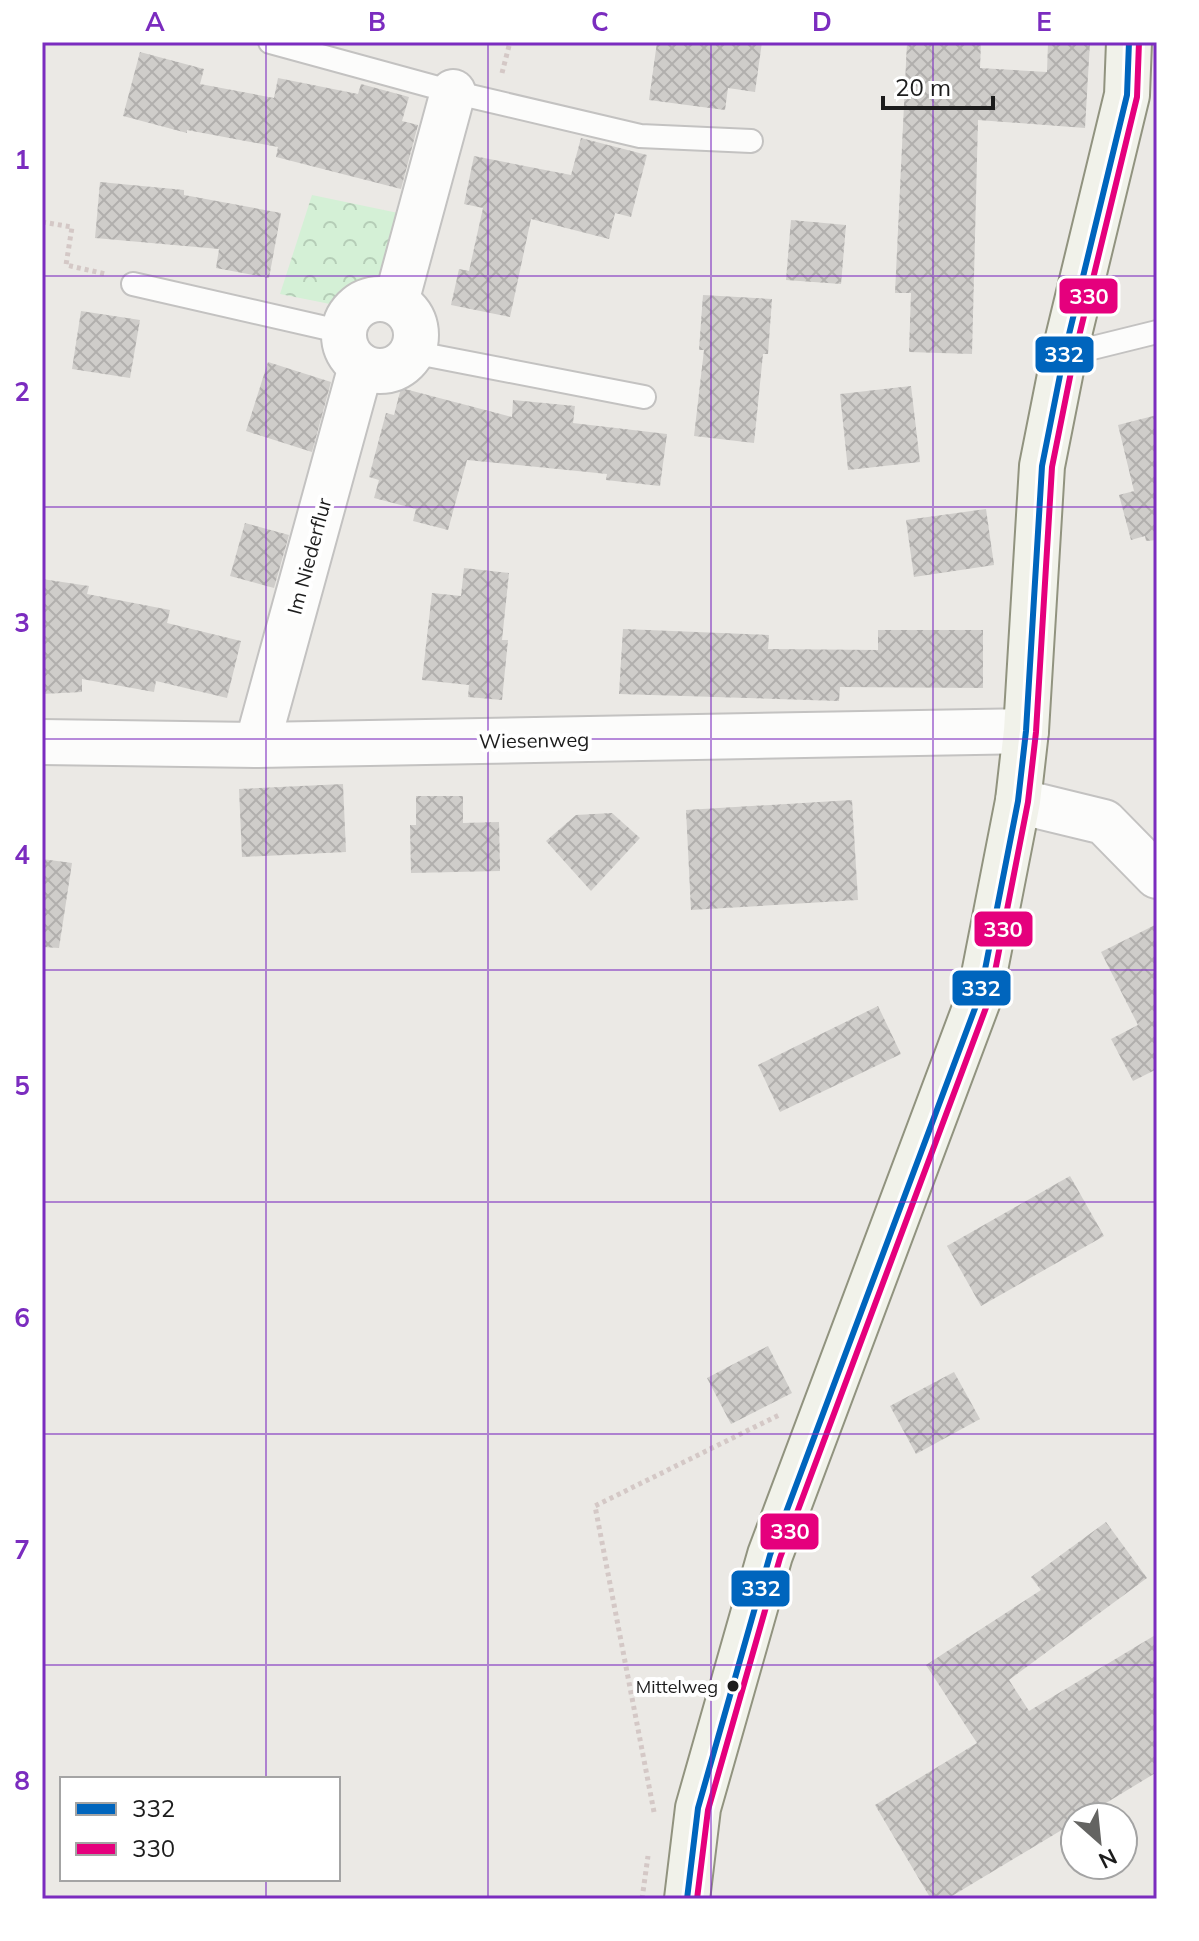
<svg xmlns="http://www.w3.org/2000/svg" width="1199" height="1941" viewBox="0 0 1199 1941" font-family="Mulish,sans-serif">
<defs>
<pattern id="park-crowns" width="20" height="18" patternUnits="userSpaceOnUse" patternTransform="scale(2)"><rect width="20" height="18" fill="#d4f0d6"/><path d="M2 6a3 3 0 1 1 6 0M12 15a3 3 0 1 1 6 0" fill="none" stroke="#b5cdb7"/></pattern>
<pattern id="building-cross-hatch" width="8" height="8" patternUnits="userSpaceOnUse" patternTransform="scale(2)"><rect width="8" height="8" fill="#cfcdca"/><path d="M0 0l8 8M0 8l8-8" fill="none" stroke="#b1afad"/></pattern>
</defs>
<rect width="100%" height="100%" fill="#ebe9e5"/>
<polygon fill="url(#park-crowns)" points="312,195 403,214 389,275 335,305 280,294"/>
<g fill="url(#building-cross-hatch)">
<polygon points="657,42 762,42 755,92 728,88 725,110 649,100"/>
<polygon points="907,42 981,42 980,68 1047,72 1048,42 1090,42 1085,128 978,120 972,354 909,352 911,293 895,293"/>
<polygon points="140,52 204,69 200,84 274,98 278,78 358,94 361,84 409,97 402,121 418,125 401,189 276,157 278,147 187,130 187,133 123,116"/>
<polygon points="581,138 647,155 631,217 615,213 609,239 531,219 510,317 451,305 459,269 469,271 483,208 464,204 474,156 571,175"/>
<polygon points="100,182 184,190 184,195 281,213 269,278 216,268 219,249 95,238"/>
<polygon points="791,220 846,225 841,284 786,280"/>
<polygon points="703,295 772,299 768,354 763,354 754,443 694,436 704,350 699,350"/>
<polygon points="81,311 140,320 130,378 72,369"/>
<polygon points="268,362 331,382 312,452 246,431"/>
<polygon points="911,386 920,462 848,470 840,394"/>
<polygon points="401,388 512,417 513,400 575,406 573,423 667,434 660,486 606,480 607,474 467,460 448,530 413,521 416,509 374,498 379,480 369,477 386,413 394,415"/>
<polygon points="1157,415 1157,540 1146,541 1145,536 1131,540 1119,495 1134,491 1118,425"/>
<polygon points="986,509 994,565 914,577 906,520"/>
<polygon points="245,523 289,535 274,588 230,576"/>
<polygon points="464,568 509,573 502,640 508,640 502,700 468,697 469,685 422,680 432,593 461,596"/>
<polygon points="42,579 89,586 87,594 170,610 167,623 241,641 227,698 156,681 154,692 82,679 82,692 42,694"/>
<polygon points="623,629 769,635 768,649 878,650 878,630 983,630 983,688 840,687 839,701 619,694"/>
<polygon points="343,784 346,852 242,857 239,789"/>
<polygon points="416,796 463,796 463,823 499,822 500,871 411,873 410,825 416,825"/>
<polygon points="852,800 858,900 691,910 686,810"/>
<polygon points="612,813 640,838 591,891 546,841 576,815"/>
<polygon points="42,859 72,863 59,948 42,947"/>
<polygon points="1157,924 1157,1069 1133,1081 1111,1039 1138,1025 1101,952"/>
<polygon points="878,1006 901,1054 780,1112 758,1065"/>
<polygon points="1070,1176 1104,1236 981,1306 947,1246"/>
<polygon points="768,1346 792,1393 731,1424 707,1378"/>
<polygon points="954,1372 980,1419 916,1454 890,1406"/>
<polygon points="1106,1522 1147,1578 1009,1680 1029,1711 1157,1634 1157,1772 1083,1817 1075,1817 1075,1822 947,1899 931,1899 875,1805 977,1743 926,1665 1041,1590 1031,1577"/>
</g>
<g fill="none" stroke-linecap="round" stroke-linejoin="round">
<g stroke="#c3c2c1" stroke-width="26">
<g id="lane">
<polyline points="270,42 453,92 640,136 751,141"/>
<polyline points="133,284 343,332"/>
<polyline points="412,352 644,397"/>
<polyline points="1064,355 1157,332"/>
</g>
</g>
<g stroke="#c3c2c1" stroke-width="48">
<g id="street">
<circle cx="380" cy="335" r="36"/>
<polyline points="396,302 453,92"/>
<polyline points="42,742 257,745 1026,731"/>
<polyline points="257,745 361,366"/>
<polyline points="1018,801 1104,822 1157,876"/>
</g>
</g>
<g stroke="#91937f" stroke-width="48">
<polyline id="secondary" points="687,1899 698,1808 770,1555 980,995 1018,801 1026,731 1042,466 1064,355 1127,95 1129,42"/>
</g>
<g stroke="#d4c8c6" stroke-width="5" stroke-dasharray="4 4" stroke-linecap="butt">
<polyline points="502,73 510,42"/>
<polyline points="42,222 72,227 66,265 106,274"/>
<polyline points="654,1812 595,1506 781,1414"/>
<polyline points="642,1899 648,1856"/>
</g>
<use href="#lane" stroke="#fcfcfb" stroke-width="22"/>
<use href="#street" stroke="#fcfcfb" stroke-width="44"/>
<use href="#secondary" stroke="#f1f2ea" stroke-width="44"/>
<g stroke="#fff" stroke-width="12">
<polyline id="bus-1" points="687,1899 698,1808 770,1555 980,995 1018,801 1026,731 1042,466 1064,355 1127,95 1129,42"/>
</g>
<g stroke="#fff" stroke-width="12">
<polyline id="bus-2" points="697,1899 708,1810 780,1558 990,997 1028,802 1036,732 1052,467 1074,357 1137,97 1139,42"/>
</g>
<use href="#bus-1" stroke="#0065bd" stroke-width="6"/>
<use href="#bus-2" stroke="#e5007d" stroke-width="6"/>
</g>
<path fill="none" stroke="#7b2cbf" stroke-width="2" stroke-opacity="0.55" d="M266 42V1779M488 42V1899M711 42V1899M933 42V1899M42 276H1157M42 507H1157M42 739H1157M42 970H1157M42 1202H1157M42 1434H1157M42 1665H1157M266 1879V1899"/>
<circle fill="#1c1c1c" stroke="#fff" stroke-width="3" cx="733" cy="1686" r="7"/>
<g text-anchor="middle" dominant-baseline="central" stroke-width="8" stroke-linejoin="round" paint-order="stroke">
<g font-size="18" fill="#1c1c1c" stroke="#fff" text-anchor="end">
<text x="718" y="1686">Mittelweg</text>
</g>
<g font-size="20" fill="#1c1c1c" stroke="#fff">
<text transform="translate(309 556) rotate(-75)">Im Niederflur</text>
<text transform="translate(534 740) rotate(-1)">Wiesenweg</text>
</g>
</g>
<g stroke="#fff" stroke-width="3">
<rect x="1058" y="277" width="61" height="38" rx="8" fill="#e5007d"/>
<rect x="1034" y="335" width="61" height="39" rx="8" fill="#0065bd"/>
<rect x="973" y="910" width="61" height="38" rx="8" fill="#e5007d"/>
<rect x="951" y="969" width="61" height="38" rx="8" fill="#0065bd"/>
<rect x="759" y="1512" width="61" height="39" rx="8" fill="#e5007d"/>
<rect x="730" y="1569" width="61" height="39" rx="8" fill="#0065bd"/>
</g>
<g font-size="22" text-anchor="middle" font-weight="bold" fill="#fff">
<text x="1089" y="304">330</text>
<text x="1064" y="362">332</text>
<text x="1003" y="937">330</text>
<text x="981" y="996">332</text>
<text x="790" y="1539">330</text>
<text x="761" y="1596">332</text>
</g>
<rect width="1199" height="1941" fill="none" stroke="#ffffff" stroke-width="88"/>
<rect x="60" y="1777" width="280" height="104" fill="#ffffff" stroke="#a4a4a4" stroke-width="2"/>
<rect x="76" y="1803" width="40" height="12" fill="#0065bd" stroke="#a4a4a4" stroke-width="2"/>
<text x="132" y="1817" font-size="24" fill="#1c1c1c">332</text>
<rect x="76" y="1843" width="40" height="12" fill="#e5007d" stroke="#a4a4a4" stroke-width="2"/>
<text x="132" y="1857" font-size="24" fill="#1c1c1c">330</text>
<g transform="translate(1099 1841) rotate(153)"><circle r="38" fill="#ffffff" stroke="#a4a4a4" stroke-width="2"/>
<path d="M0-6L14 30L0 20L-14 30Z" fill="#646462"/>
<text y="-12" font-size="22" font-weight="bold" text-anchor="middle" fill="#1c1c1c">N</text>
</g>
<path d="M883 96v12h110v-12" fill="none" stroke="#1c1c1c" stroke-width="4"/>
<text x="895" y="96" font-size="24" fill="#1c1c1c" stroke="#ffffff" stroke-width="6" paint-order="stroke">20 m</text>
<rect x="44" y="44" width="1111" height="1853" fill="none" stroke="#7b2cbf" stroke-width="3"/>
<g font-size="26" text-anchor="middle" font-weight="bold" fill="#7b2cbf">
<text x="155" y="31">A</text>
<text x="377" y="31">B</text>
<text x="600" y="31">C</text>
<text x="822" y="31">D</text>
<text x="1044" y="31">E</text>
<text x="22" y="169">1</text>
<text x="22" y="401">2</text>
<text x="22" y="632">3</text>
<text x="22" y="864">4</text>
<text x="22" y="1095">5</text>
<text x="22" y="1327">6</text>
<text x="22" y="1559">7</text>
<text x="22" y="1790">8</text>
</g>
</svg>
